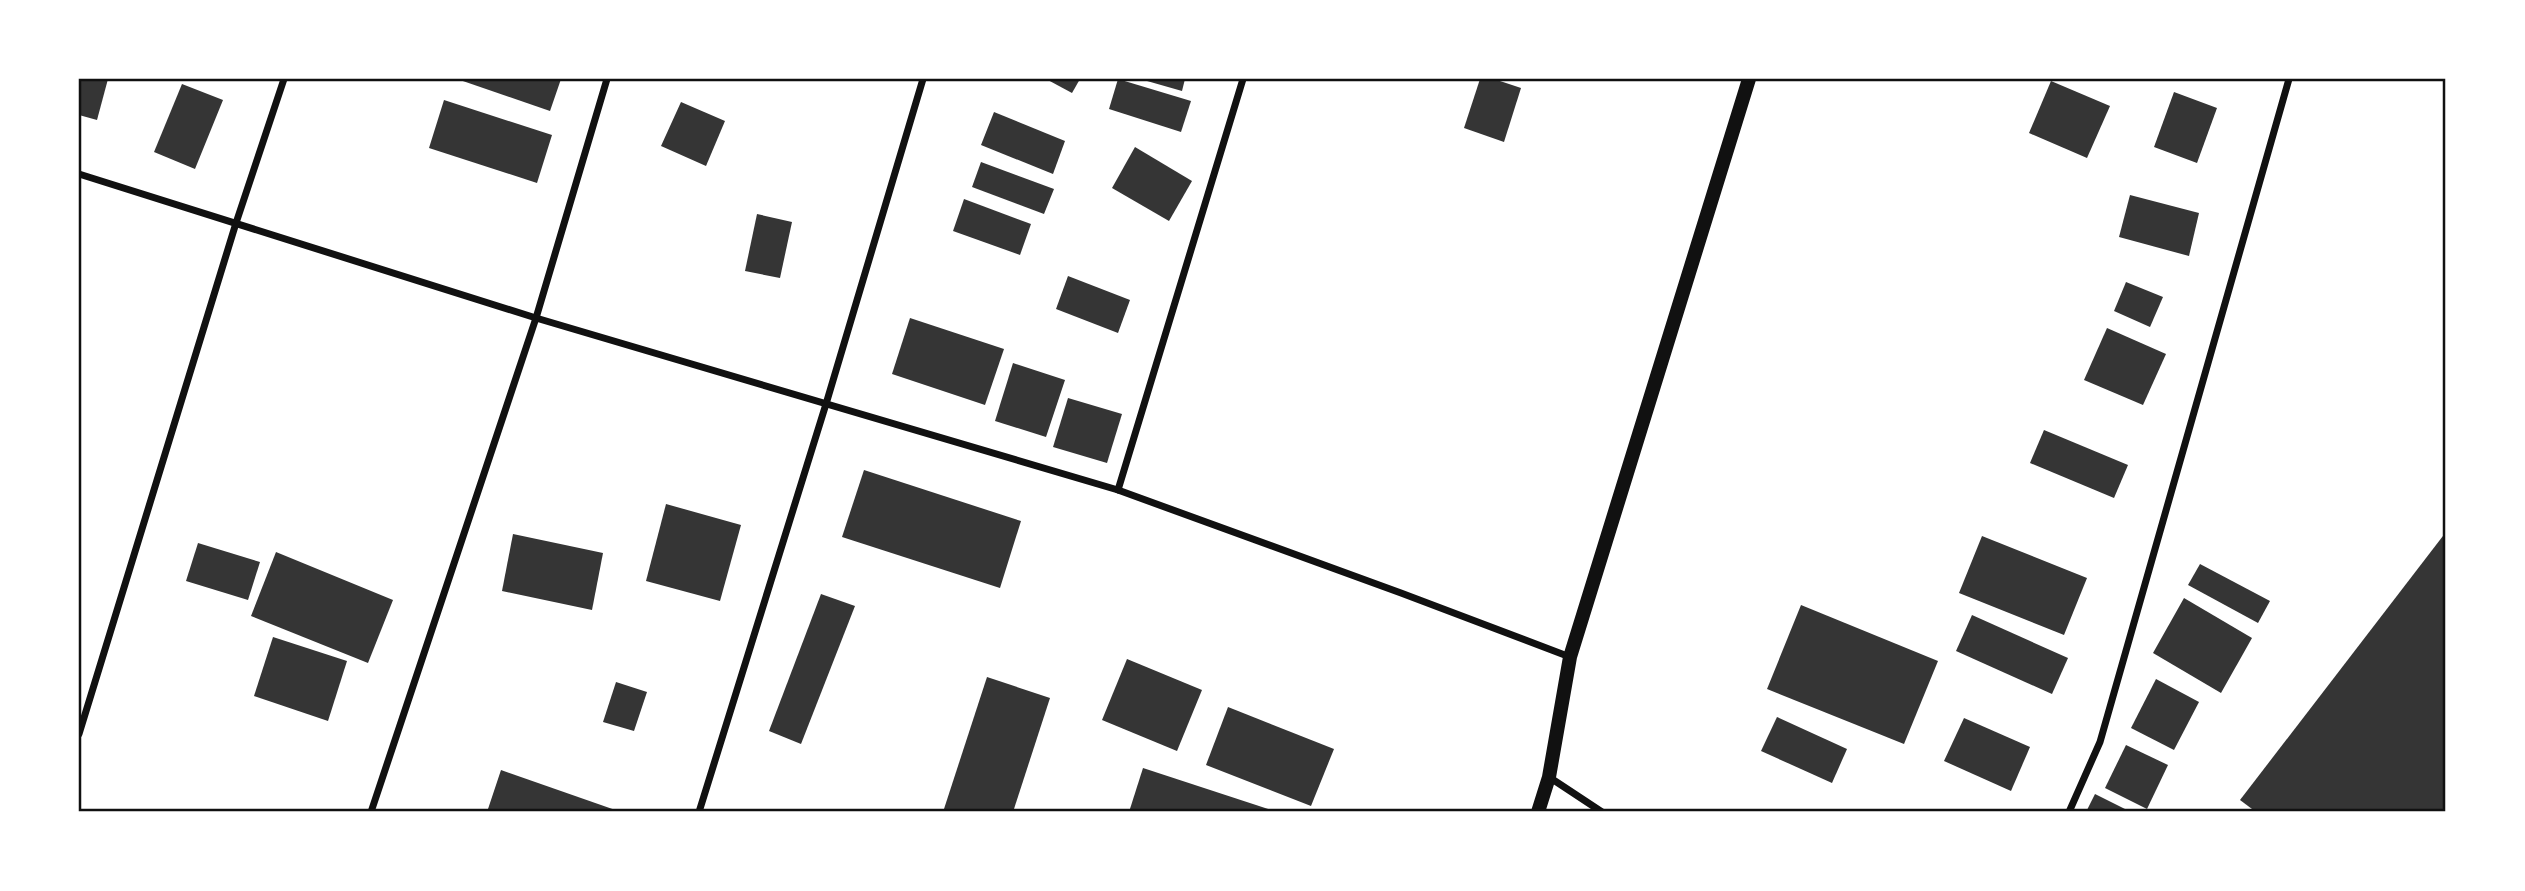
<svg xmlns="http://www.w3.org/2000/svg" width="2525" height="891" viewBox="0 0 2525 891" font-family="'Crimson Pro',serif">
<rect width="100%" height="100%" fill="#fff"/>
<g fill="#353535">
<polygon points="79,79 108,79 97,120 79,115"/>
<polygon points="457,79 561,79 550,111"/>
<polygon points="1046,79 1080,79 1072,93"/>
<polygon points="1118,79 1191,101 1181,132 1109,109"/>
<polygon points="1140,79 1185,79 1182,91"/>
<polygon points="1480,79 1494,79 1521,88 1504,142 1464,128"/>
<polygon points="2051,81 2110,106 2087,158 2029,133"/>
<polygon points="182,84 223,100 195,169 154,152"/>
<polygon points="2174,92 2217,108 2197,163 2154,147"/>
<polygon points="444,100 552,135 537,183 429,148"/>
<polygon points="681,102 725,121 706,166 661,146"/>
<polygon points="994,112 1065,141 1053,174 981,145"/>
<polygon points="1135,147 1192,181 1169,221 1112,188"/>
<polygon points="981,162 1054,189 1044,214 972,187"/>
<polygon points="2130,195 2199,213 2189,256 2119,237"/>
<polygon points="964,199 1031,224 1020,255 953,231"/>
<polygon points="757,214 792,222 780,278 745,271"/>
<polygon points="1068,276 1130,300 1118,333 1056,309"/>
<polygon points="2126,282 2163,297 2150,327 2114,311"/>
<polygon points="910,318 1004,349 985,405 892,374"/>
<polygon points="2107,328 2166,354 2143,405 2084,380"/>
<polygon points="1013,363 1065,380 1046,437 995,421"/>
<polygon points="1068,398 1122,414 1107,463 1053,447"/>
<polygon points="2044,430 2128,465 2114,498 2030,463"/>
<polygon points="864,470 1021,521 1000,588 842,537"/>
<polygon points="666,504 741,525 720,601 646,581"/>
<polygon points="2446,532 2446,808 2443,812 2256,812 2240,800"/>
<polygon points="513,534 603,553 592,610 502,591"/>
<polygon points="1982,536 2087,578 2064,635 1959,593"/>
<polygon points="198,543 260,562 248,600 186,581"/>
<polygon points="276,552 393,600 368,663 251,616"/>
<polygon points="2200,564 2270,601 2258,623 2188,585"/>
<polygon points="821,594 855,606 801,744 769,731"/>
<polygon points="2184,598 2252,638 2221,693 2153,653"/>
<polygon points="1801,605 1938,661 1904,744 1767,689"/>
<polygon points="1972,615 2068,658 2052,694 1956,651"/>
<polygon points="273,637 347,661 328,721 254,696"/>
<polygon points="1127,659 1202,690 1177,751 1102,720"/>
<polygon points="987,677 1050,698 1013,812 943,812"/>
<polygon points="2156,679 2199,702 2174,750 2131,728"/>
<polygon points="616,682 647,692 634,731 603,722"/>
<polygon points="1228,707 1334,749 1311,806 1206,765"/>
<polygon points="1777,717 1847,749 1832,783 1761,751"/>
<polygon points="1964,718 2030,747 2011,791 1944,761"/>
<polygon points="2126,745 2168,765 2147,809 2105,788"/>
<polygon points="1143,768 1277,812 1129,812"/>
<polygon points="501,770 621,812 487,812"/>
<polygon points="2095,794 2131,812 2086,812"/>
</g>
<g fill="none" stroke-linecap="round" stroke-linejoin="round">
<g stroke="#111" stroke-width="7">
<polyline points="79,174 536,318 1118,490 1401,593 1570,657"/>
<polyline points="1118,490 1243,79"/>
<polyline points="79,734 236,223 284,79"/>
<polyline points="1549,777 1602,812"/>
<polyline points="371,812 536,318 607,79"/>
<polyline points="699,812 826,404 923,79"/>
<polyline points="2069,812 2100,742 2289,79"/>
</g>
<polyline stroke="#111" stroke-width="14" points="1538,812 1549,777 1570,657 1749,79"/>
</g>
<rect width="2525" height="891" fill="none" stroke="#ffffff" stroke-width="161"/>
<rect x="80" y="80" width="2364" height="730" fill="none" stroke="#111" stroke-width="2.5"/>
</svg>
